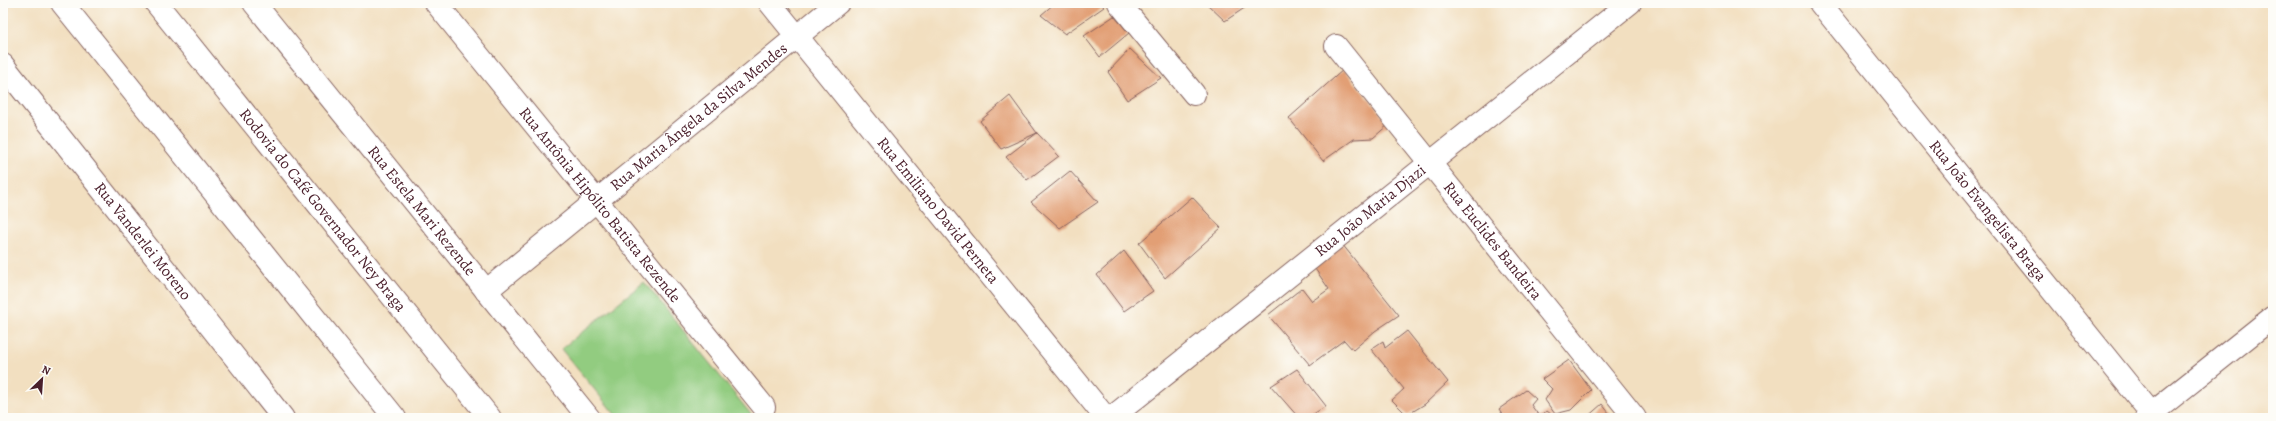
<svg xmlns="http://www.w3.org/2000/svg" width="2276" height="421" viewBox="0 0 2276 421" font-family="Alegreya,serif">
<rect width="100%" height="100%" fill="#fdfcf7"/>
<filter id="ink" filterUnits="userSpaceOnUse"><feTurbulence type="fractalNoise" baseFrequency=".025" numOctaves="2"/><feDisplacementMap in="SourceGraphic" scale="8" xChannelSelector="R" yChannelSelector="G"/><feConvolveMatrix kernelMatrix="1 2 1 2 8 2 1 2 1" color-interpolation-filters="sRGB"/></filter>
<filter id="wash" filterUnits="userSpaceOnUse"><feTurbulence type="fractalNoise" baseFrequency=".012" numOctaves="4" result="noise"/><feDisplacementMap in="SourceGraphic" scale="16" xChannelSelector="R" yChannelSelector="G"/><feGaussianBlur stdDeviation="0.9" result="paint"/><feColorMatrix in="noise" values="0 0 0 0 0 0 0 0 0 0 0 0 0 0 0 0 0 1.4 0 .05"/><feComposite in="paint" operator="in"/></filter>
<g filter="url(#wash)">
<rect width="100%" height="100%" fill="#f2dfc0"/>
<polygon fill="#92cc80" stroke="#6e7656" points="644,282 754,418 618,418 561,349"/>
<g id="blocks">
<g fill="#e29f75">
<polygon points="1055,3 1100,3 1104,7 1065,34 1041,15"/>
<polygon points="1206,3 1252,3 1225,21"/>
<polygon points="1114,16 1129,33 1100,57 1084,36"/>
<polygon points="1130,49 1161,78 1127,100 1108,72"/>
<polygon points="1344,69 1389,124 1373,138 1354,139 1323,161 1289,118"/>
<polygon points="1010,96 1037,133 1059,156 1027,180 1006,157 1037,133 1001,149 980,121"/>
<polygon points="1070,171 1098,202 1060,228 1031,202"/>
<polygon points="1192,197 1221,228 1165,278 1139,243"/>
<polygon points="1342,244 1399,315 1375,331 1353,350 1344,340 1310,365 1268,315 1302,288 1312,301 1329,289 1313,266"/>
<polygon points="1124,251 1153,291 1124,311 1097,275"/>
<polygon points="1407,331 1448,382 1425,404 1407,415 1392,400 1404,389 1371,349 1383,341 1385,348"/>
<polygon points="1569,360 1591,390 1571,410 1555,414 1545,400 1552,389 1542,379"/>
<polygon points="1297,369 1326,406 1307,418 1299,418 1271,386"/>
<polygon points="1526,390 1536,399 1531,405 1539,416 1547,411 1556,418 1505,418 1499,409"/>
<polygon points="1602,404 1613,418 1586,418"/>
</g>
</g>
</g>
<g filter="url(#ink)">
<use href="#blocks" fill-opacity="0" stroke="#85625f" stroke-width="1"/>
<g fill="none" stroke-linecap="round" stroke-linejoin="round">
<g stroke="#85625f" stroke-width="24">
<g id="minor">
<path id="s1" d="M254 3 589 418"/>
<path id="s2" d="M436 3 764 407"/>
<path id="s3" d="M770 3 1106 418"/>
<polyline points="1119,3 1194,94"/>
<path id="s4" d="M1820 3 2155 418"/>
<path id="s5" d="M1336 46 1635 418"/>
<path id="s6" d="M3 65 283 418"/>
<path id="s7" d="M486 291 838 3"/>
<path id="s8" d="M1111 418 1630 3"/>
<polyline points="2146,418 2273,317"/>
</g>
</g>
<g stroke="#85625f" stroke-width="24">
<g id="highway">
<polyline points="62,3 395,418"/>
<path id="s9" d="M156 3 490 418"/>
</g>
</g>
<use href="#minor" stroke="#fff" stroke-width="22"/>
<use href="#highway" stroke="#fff" stroke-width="22"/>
</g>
</g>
<g text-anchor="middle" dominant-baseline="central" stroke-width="3" stroke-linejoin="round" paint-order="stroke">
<g font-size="16" fill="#4a1f2b" stroke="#fdfcf7">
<text stroke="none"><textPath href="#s7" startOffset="275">Rua Maria Ângela da Silva Mendes</textPath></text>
<text stroke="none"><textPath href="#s2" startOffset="260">Rua Antônia Hipólito Batista Rezende</textPath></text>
<text stroke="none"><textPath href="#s9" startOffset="266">Rodovia do Café Governador Ney Braga</textPath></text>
<text stroke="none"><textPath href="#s1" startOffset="267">Rua Estela Mari Rezende</textPath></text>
<text stroke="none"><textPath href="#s3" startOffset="267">Rua Emiliano David Perneta</textPath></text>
<text stroke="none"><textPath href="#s8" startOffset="332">Rua João Maria Djazi</textPath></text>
<text stroke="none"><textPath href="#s4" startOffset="267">Rua João Evangelista Braga</textPath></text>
<text stroke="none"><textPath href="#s6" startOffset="225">Rua Vanderlei Moreno</textPath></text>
<text stroke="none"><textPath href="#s5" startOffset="250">Rua Euclides Bandeira</textPath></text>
</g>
</g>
<rect width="2276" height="421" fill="none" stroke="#fdfcf7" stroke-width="16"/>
<g transform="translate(42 379) rotate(25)" stroke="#fdfcf7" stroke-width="3" paint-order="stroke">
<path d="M0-3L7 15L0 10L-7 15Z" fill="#4a1f2b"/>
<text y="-6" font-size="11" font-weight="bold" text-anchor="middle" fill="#4a1f2b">N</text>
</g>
</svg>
